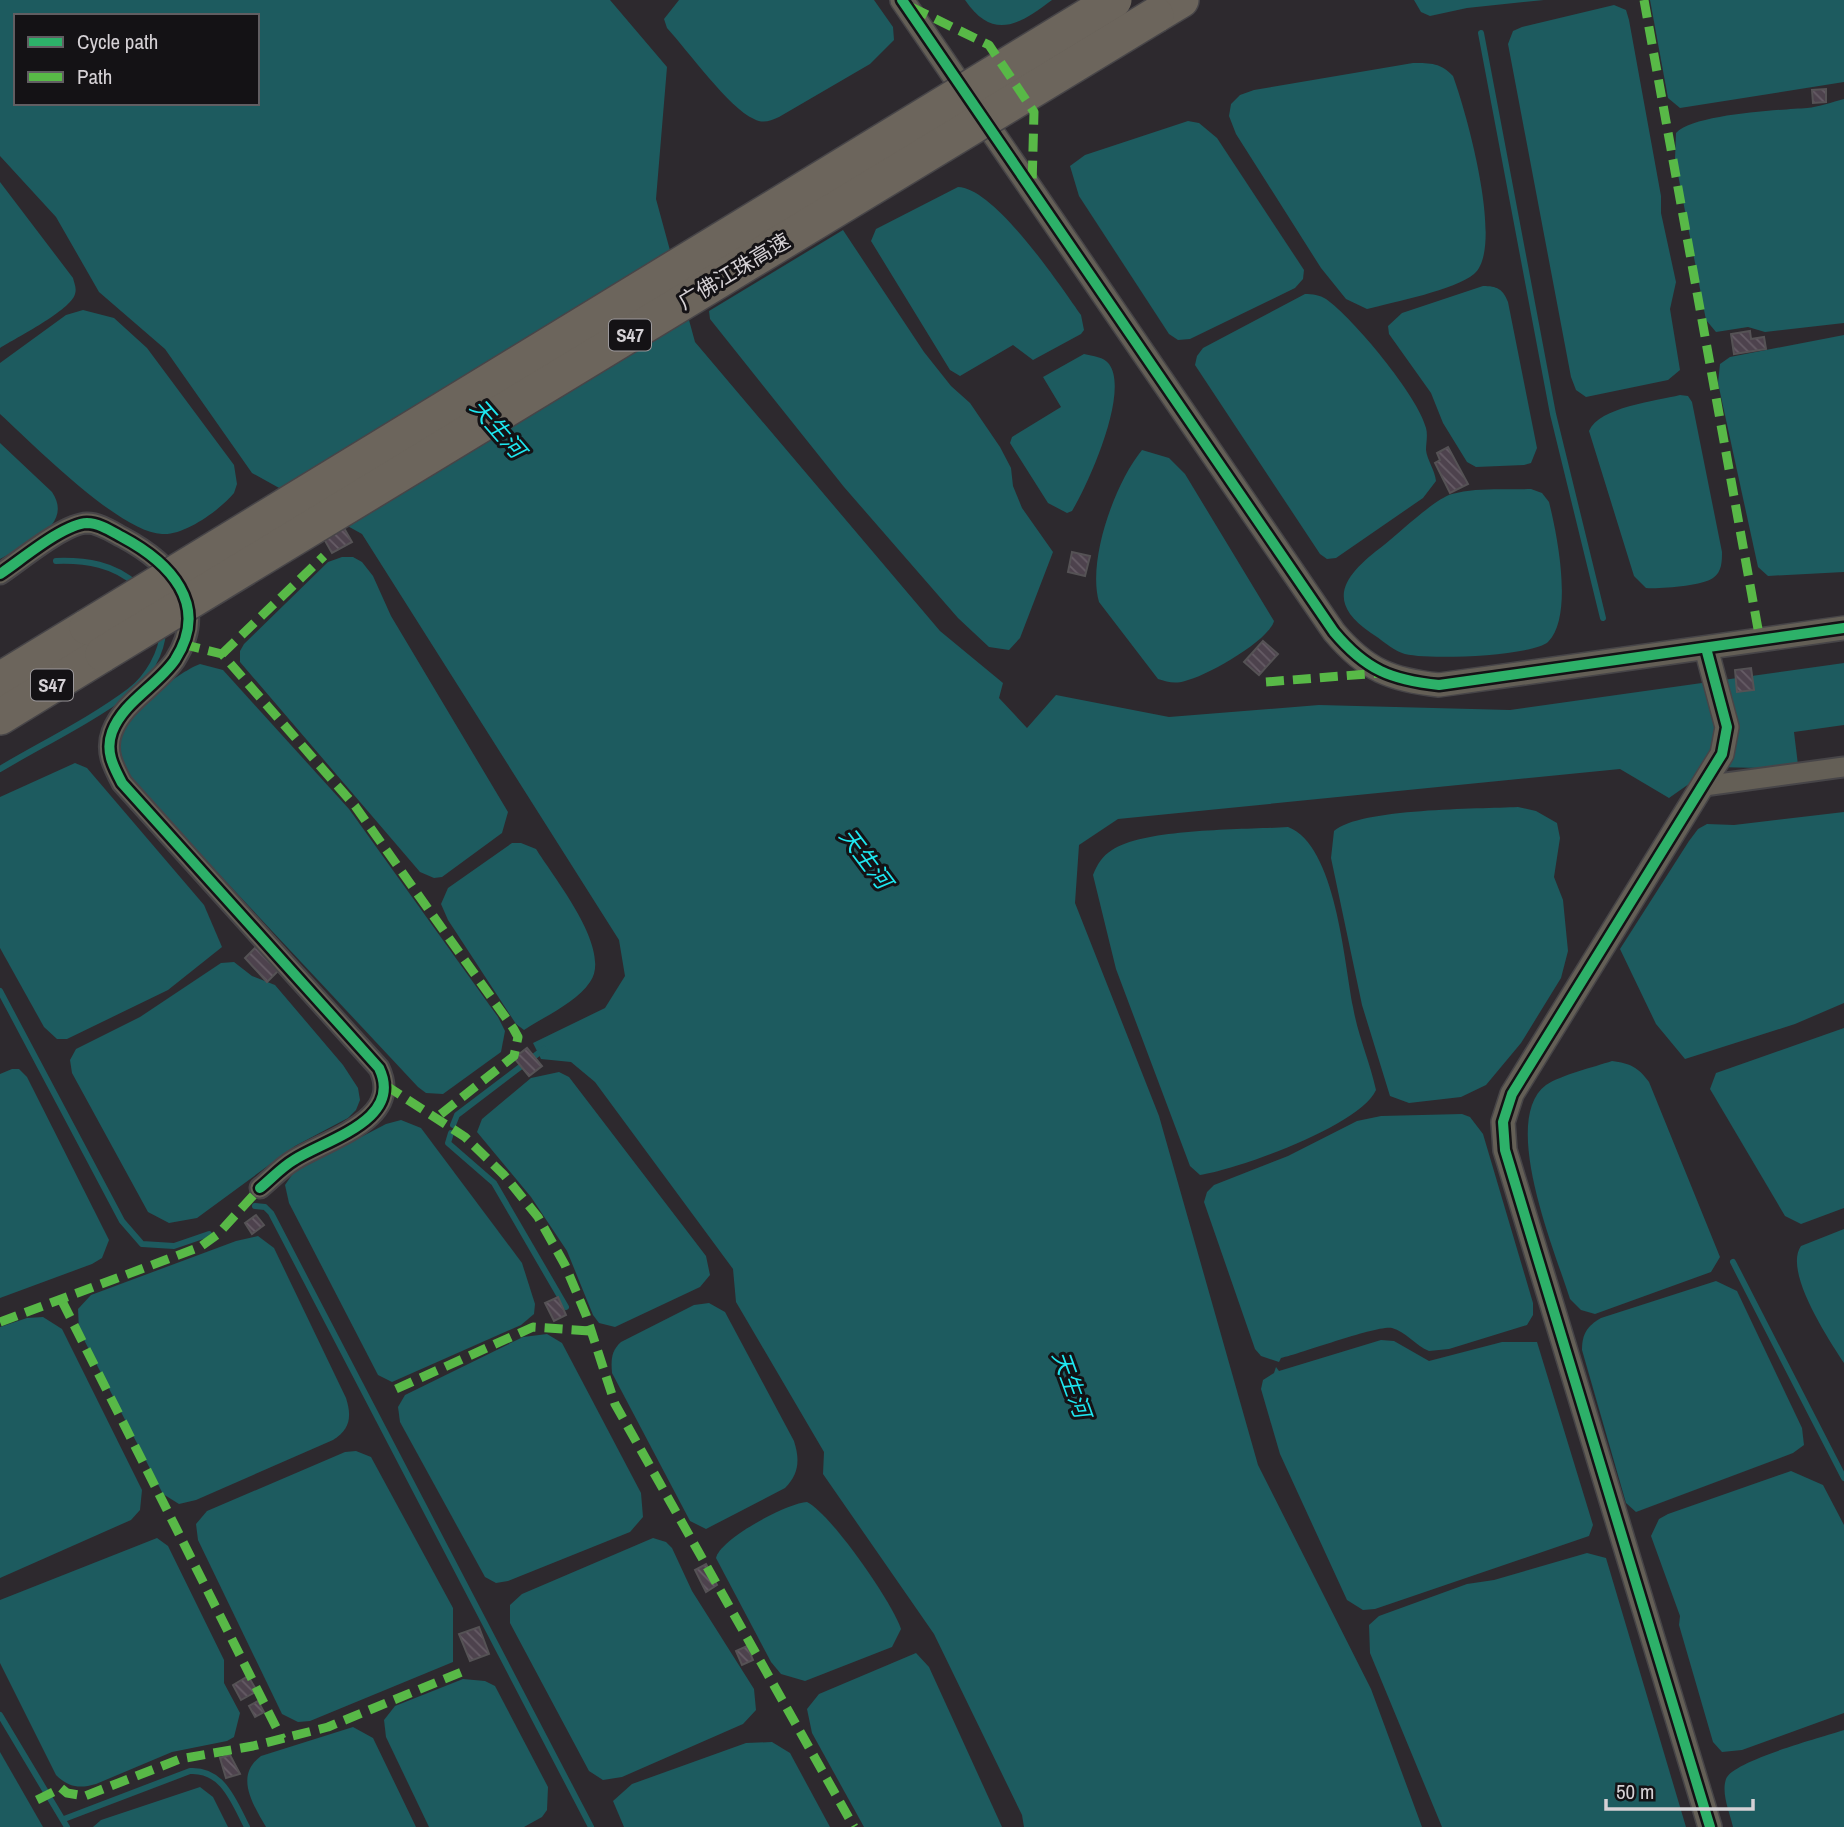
<svg xmlns="http://www.w3.org/2000/svg" width="1844" height="1827" viewBox="0 0 1844 1827" font-family="'Archivo Narrow','Noto Sans SC',sans-serif">
<defs>
<pattern id="building-back-hatch" width="6" height="6" patternUnits="userSpaceOnUse" patternTransform="scale(1.75)"><rect width="6" height="6" fill="#4d424d"/><path d="M-1 5l2 2M0 0l6 6M5-1l2 2" fill="none" stroke="#665c66"/></pattern>
</defs>
<rect width="100%" height="100%" fill="#2d292e"/>
<g fill="#1d5b5f" fill-rule="evenodd">
<path d="M0 0H610L667 67 656 199 695 342 940 631 1003 683 999 698 1027 728 1056 695 1169 717 1319 705 1510 710 1844 663V725L1794 732 1798 765 1762 768 1713 767 1669 798 1620 769 1118 819 1079 845 1075 903 1159 1116 1258 1465 1371 1689 1422 1827H1024L1022 1815 934 1634 823 1474 824 1452 736 1302 733 1269 595 1082 571 1062 541 1059 533 1043 605 1008 625 976 619 940 362 534 252 473 165 349 99 292 56 217 0 156ZM16 16H257V103H16Z"/>
<path d="M679 0H874L893 27 894 40 870 64 779 117C770 121 763 124 754 119 729 108 688 51 667 28L664 19Z"/>
<path d="M965 0H1052C1019 25 993 41 965 0Z"/>
<polygon points="1414,0 1544,0 1467,8 1430,16 1421,12"/>
<polygon points="1650,0 1844,0 1844,82 1680,108 1668,98"/>
<polygon points="1614,5 1626,10 1629,20 1661,196 1661,213 1676,282 1670,309 1680,370 1668,380 1586,397 1576,390 1571,377 1508,44 1513,31 1522,27"/>
<path d="M1413 63C1431 63 1441 63 1453 76 1466 111 1505 248 1474 274 1455 290 1394 302 1367 309L1346 299 1321 268 1236 134 1229 116 1231 104 1240 95 1254 90Z"/>
<path d="M1844 99V323L1765 332 1748 327 1716 332 1706 320 1675 159 1676 133C1694 114 1779 110 1807 108 1819 107 1832 102 1844 99Z"/>
<polygon points="1188,121 1199,123 1217,138 1304,270 1303,279 1295,288 1190,339 1178,340 1169,334 1079,196 1070,166 1085,155"/>
<path d="M0 182 73 278C74 283 77 288 75 294 71 310 16 338 0 348Z"/>
<path d="M958 187C995 188 1059 284 1081 315L1084 330 1081 334 1033 360 1013 345 960 376 950 370 871 241 876 229Z"/>
<polygon points="843,230 924,352 951,386 970,403 1000,447 1011,468 1013,486 1022,508 1053,552 1020,638 1009,650 989,647 958,618 844,487 710,319 709,311"/>
<path d="M1483 286C1497 286 1503 289 1508 302L1537 448 1531 463 1524 465 1476 467 1467 462 1443 423 1431 393 1389 334 1388 326 1402 313Z"/>
<path d="M1305 294C1312 294 1320 295 1326 299 1353 318 1418 396 1426 428 1428 435 1426 443 1426 450 1427 460 1435 470 1436 481L1423 498 1336 558 1327 559 1320 554 1195 365 1197 356 1203 348Z"/>
<path d="M83 310 114 318 147 348 234 465 237 484 234 493C220 510 184 536 162 534 119 532 33 444 0 414V363L66 315Z"/>
<polygon points="1844,335 1844,572 1768,576 1758,567 1718,383 1720,364 1730,357"/>
<path d="M1084 354C1093 356 1104 357 1109 364 1130 392 1088 485 1072 511L1067 513 1048 503 1010 443 1012 437 1061 407 1043 377Z"/>
<path d="M1680 395 1688 396 1692 402 1722 552C1722 561 1722 572 1713 578 1702 586 1660 589 1646 588L1634 576 1589 431C1599 407 1656 401 1680 395Z"/>
<path d="M0 443 52 492C75 526 24 545 0 559Z"/>
<path d="M1142 450 1169 458 1185 474 1274 621C1269 641 1205 677 1185 681 1175 684 1167 682 1158 679L1099 602C1087 560 1115 483 1142 450Z"/>
<path d="M1531 489 1542 493 1549 502C1557 534 1574 616 1548 642 1533 656 1422 661 1402 653 1391 649 1381 639 1371 633 1322 600 1347 573 1384 545 1399 533 1436 498 1452 494 1476 487 1506 490 1531 489Z"/>
<polygon points="342,557 353,557 362,562 373,576 391,616 508,812 502,833 442,877 434,878 420,872 240,662 240,651 244,644 328,562"/>
<path d="M200 664 223 670 349 809 498 1017 505 1031 501 1052 443 1094 426 1093 418 1087 128 777C123 765 118 752 120 739 126 714 176 673 200 664Z"/>
<polygon points="75,763 87,768 204,905 222,947 168,990 67,1039 57,1039 44,1027 0,948 0,797"/>
<path d="M1518 807 1536 811 1557 823 1560 838 1554 877 1563 900 1568 951 1561 978 1521 1043 1486 1085 1461 1097 1409 1103 1390 1096 1362 1005 1331 858 1334 831C1360 808 1479 809 1518 807Z"/>
<polygon points="1844,812 1844,1003 1795,1024 1685,1059 1656,1024 1620,949 1689,841 1698,829 1707,824 1734,825"/>
<path d="M1288 827C1336 845 1344 962 1353 1007 1358 1036 1370 1062 1376 1090 1361 1125 1239 1169 1200 1175L1190 1166 1116 969 1093 875C1097 865 1102 856 1112 850 1146 828 1244 830 1288 827Z"/>
<path d="M512 843H521L536 849C554 878 613 950 590 982 576 1003 545 1016 524 1030L516 1024 448 920 441 904 448 888Z"/>
<polygon points="234,962 252,976 275,985 343,1065 358,1088 360,1100 356,1110 348,1118 295,1146 197,1218 169,1223 148,1212 72,1073 70,1060 76,1049 140,1017 221,963"/>
<polygon points="1844,1028 1844,1208 1801,1224 1785,1216 1710,1089 1716,1073"/>
<path d="M1612 1061C1630 1063 1639 1068 1649 1082L1720 1257 1711 1272 1595 1314 1581 1310 1570 1299C1556 1254 1499 1120 1546 1085 1561 1075 1594 1067 1612 1061Z"/>
<polygon points="12,1069 19,1069 27,1077 109,1240 102,1258 92,1264 0,1298 0,1074"/>
<polygon points="559,1072 569,1077 706,1256 710,1275 700,1287 615,1327 599,1323 593,1315 567,1251 531,1197 477,1132 482,1119 531,1078"/>
<path d="M1462 1114 1470 1117 1483 1134 1533 1303V1315L1527 1325 1449 1349 1429 1351C1416 1346 1405 1331 1392 1328 1377 1325 1303 1353 1281 1358L1279 1362 1261 1356 1255 1349 1204 1202 1207 1192 1214 1185 1288 1156 1357 1121 1381 1116Z"/>
<polygon points="401,1120 421,1128 522,1263 535,1304 534,1314 521,1325 392,1382 378,1375 289,1203 285,1185 294,1172 386,1124"/>
<path d="M1844 1229V1363C1829 1340 1783 1271 1801 1246Z"/>
<path d="M258 1236 274 1248 346 1398C352 1417 350 1429 333 1440L196 1500 179 1504 163 1494 79 1330 78 1309 91 1295 236 1241Z"/>
<path d="M1716 1281 1737 1291 1802 1428 1804 1445 1793 1453 1636 1512 1626 1503 1582 1350C1582 1334 1587 1326 1601 1318Z"/>
<path d="M709 1303 725 1312 794 1441C800 1460 799 1474 785 1488L706 1529 690 1521 612 1373C611 1360 611 1351 621 1342L694 1305Z"/>
<polygon points="43,1317 62,1329 142,1490 140,1510 131,1520 0,1578 0,1327 27,1318"/>
<polygon points="547,1334 562,1343 641,1493 643,1517 630,1532 508,1581 496,1583 485,1577 400,1422 398,1407 405,1395 523,1337"/>
<polygon points="1381,1340 1394,1341 1429,1361 1502,1342 1537,1342 1593,1525 1589,1536 1375,1609 1363,1610 1347,1600 1280,1454 1261,1389 1263,1380 1274,1373 1276,1367 1279,1371"/>
<polygon points="356,1451 371,1457 453,1608 453,1662 310,1721 298,1722 282,1714 198,1540 196,1524 207,1511 345,1452"/>
<polygon points="1791,1471 1823,1485 1844,1525 1844,1713 1742,1750 1722,1752 1713,1742 1679,1625 1680,1616 1651,1536 1659,1519 1668,1514"/>
<path d="M807 1502C832 1515 892 1602 901 1629L892 1647 805 1681 781 1674 771 1662 716 1558C720 1539 787 1503 807 1502Z"/>
<path d="M157 1538 168 1546 224 1660V1683L240 1713 234 1737 227 1741 172 1752 96 1784C79 1789 68 1787 56 1775L0 1663V1600Z"/>
<polygon points="653,1538 666,1542 672,1548 692,1591 754,1689 756,1710 743,1724 622,1777 603,1780 589,1771 510,1623 510,1605 522,1594"/>
<polygon points="1587,1553 1606,1558 1686,1827 1442,1827 1370,1653 1369,1625 1379,1616 1467,1584 1494,1580"/>
<polygon points="916,1653 929,1667 1002,1827 864,1827 812,1733 807,1709 819,1694"/>
<polygon points="463,1679 485,1681 495,1686 548,1787 547,1810 542,1817 524,1827 429,1827 386,1737 384,1720 395,1706"/>
<path d="M353 1727 373 1738 416 1827H266C253 1804 234 1776 261 1756Z"/>
<path d="M1844 1730V1827H1733C1730 1813 1721 1794 1726 1779 1732 1761 1823 1737 1844 1730Z"/>
<polygon points="772,1742 790,1753 830,1827 624,1827 613,1801 632,1784 746,1743"/>
<polygon points="0,1752 43,1827 0,1827"/>
<polygon points="200,1787 213,1797 228,1827 93,1827 101,1820"/>
</g>
<g fill="none" stroke-linecap="round" stroke-linejoin="round">
<g stroke="#1d5b5f" stroke-width="6">
<polyline points="1481,33 1553,414 1603,618"/>
<path d="M56 561C86 560 114 564 137 585"/>
<path d="M0 769C42 744 90 721 130 691 148 677 162 653 163 631"/>
<polyline points="0,991 122,1221 142,1244 174,1246 209,1234"/>
<polyline points="453,1125 457,1115 544,1049"/>
<polyline points="451,1133 448,1143 494,1183 566,1307"/>
<polyline points="255,1206 265,1207 271,1213 591,1827"/>
<polyline points="1733,1262 1844,1478"/>
<polyline points="0,1715 67,1827"/>
<path d="M64 1819 190 1771C223 1769 234 1802 247 1827"/>
</g>
</g>
<g fill="url(#building-back-hatch)" stroke="#555255" stroke-width="2">
<polygon points="1826,89 1826,102 1813,103 1812,90"/>
<polygon points="1750,331 1751,339 1764,337 1766,349 1734,354 1731,334"/>
<polygon points="1448,447 1468,484 1450,493 1435,463 1440,460 1437,453"/>
<polygon points="344,528 352,542 332,553 324,539"/>
<polygon points="1072,552 1090,556 1085,576 1068,572"/>
<polygon points="1263,641 1278,654 1259,675 1244,662"/>
<polygon points="1751,668 1754,690 1737,692 1735,670"/>
<polygon points="257,946 280,969 267,982 245,958"/>
<polygon points="527,1048 542,1066 529,1076 514,1058"/>
<polygon points="256,1215 264,1225 252,1234 245,1223"/>
<polygon points="558,1297 566,1315 554,1321 545,1303"/>
<polygon points="706,1564 717,1585 706,1592 695,1570"/>
<polygon points="479,1627 489,1654 470,1661 459,1634"/>
<polygon points="747,1646 753,1660 742,1665 736,1651"/>
<polygon points="248,1676 257,1691 241,1700 233,1685"/>
<polygon points="258,1701 264,1712 255,1717 249,1706"/>
<polygon points="230,1755 240,1774 226,1778 220,1758"/>
</g>
<g fill="none" stroke-linecap="round" stroke-linejoin="round">
<g stroke="#474548" stroke-width="23">
<g id="minor">
<path d="M0 574C20 561 63 524 87 523 99 523 111 531 122 537 169 562 211 604 175 660 157 686 123 702 112 732 105 751 113 766 122 783L379 1068C404 1120 327 1139 294 1160 282 1167 271 1179 260 1188"/>
<polyline points="1704,786 1844,767"/>
</g>
</g>
<g stroke="#474548" stroke-width="26">
<g id="tertiary">
<path d="M902 0 1334 632C1366 670 1391 680 1439 685L1844 628"/>
<polyline points="1706,648 1727,727 1722,754 1512,1094 1503,1122 1505,1150 1710,1827"/>
</g>
</g>
<g stroke="#474548" stroke-width="38">
<g id="motorway">
<polyline points="1156,15 1181,0"/>
<polyline points="0,680 87,627"/>
<polyline points="0,717 103,654"/>
</g>
</g>
<use href="#minor" stroke="#645f56" stroke-width="19"/>
<use href="#tertiary" stroke="#645f56" stroke-width="23"/>
<use href="#motorway" stroke="#6c655c" stroke-width="35"/>
<g stroke="#474548" stroke-width="38" stroke-linecap="butt">
<g id="motorway-bridge">
<polyline points="87,627 1114,0"/>
<polyline points="103,654 1156,15"/>
</g>
</g>
<use href="#motorway-bridge" stroke="#6c655c" stroke-width="35"/>
<g stroke="#58b947" stroke-width="9" stroke-dasharray="18 9" stroke-linecap="butt">
<polyline points="1644,0 1760,640"/>
<polyline points="911,7 989,45 1034,112 1032,186"/>
<polyline points="182,644 222,654 355,806 513,1028 518,1037 514,1056 436,1118"/>
<polyline points="222,654 324,556"/>
<polyline points="1266,682 1380,673"/>
<polyline points="385,1085 465,1137 504,1175 538,1217 565,1265 586,1315 615,1404 854,1827"/>
<polyline points="62,1301 282,1739"/>
<polyline points="0,1322 200,1247 218,1234 260,1188"/>
<polyline points="396,1389 533,1327 591,1331"/>
<polyline points="37,1800 61,1788 67,1793 85,1796 180,1759 253,1746 328,1727 464,1671"/>
</g>
<g stroke="#141215" stroke-width="15">
<g id="cycleway">
<path d="M902 0 1334 632C1366 670 1391 680 1439 685L1844 628"/>
<path d="M0 574C20 561 63 524 87 523 99 523 111 531 122 537 169 562 211 604 175 660 157 686 123 702 112 732 105 751 113 766 122 783L379 1068C404 1120 327 1139 294 1160 282 1167 271 1179 260 1188"/>
<polyline points="1706,648 1727,727 1722,754 1512,1094 1503,1122 1505,1150 1710,1827"/>
</g>
</g>
<use href="#cycleway" stroke="#2db169" stroke-width="10"/>
</g>
<g text-anchor="middle" dominant-baseline="central" stroke-width="6" stroke-linejoin="round" paint-order="stroke">
<g fill="#141215" stroke="#9b989b" stroke-width="2">
<rect x="609" y="319.5" width="42" height="31" rx="5"/>
<rect x="31" y="669.5" width="42" height="31" rx="5"/>
</g>
<g font-size="19" font-weight="bold" fill="#d5d1d5">
<text x="630" y="335">S47</text>
<text x="52" y="685">S47</text>
</g>
<g font-size="21" fill="#d5d1d5" stroke="#141215">
<text transform="translate(734 271) rotate(-31)">广佛江珠高速</text>
</g>
<g font-size="23" font-style="italic" fill="#1ee8f1" stroke="#141215">
<text transform="translate(498 428) rotate(49)">天生河</text>
<text transform="translate(866 858) rotate(53)">天生河</text>
<text transform="translate(1072 1384) rotate(70)">天生河</text>
</g>
</g>
<rect x="14" y="14" width="245" height="91" fill="#141215" stroke="#615e62" stroke-width="2"/>
<rect x="28" y="37" width="35" height="10" fill="#2db169" stroke="#615e62" stroke-width="2"/>
<text x="77" y="49" font-size="21" fill="#d5d1d5">Cycle path</text>
<rect x="28" y="72" width="35" height="10" fill="#58b947" stroke="#615e62" stroke-width="2"/>
<text x="77" y="84" font-size="21" fill="#d5d1d5">Path</text>
<path d="M1606 1799v10h147v-10" fill="none" stroke="#d5d1d5" stroke-width="3.5"/>
<text x="1616" y="1799" font-size="21" fill="#d5d1d5" stroke="#141215" stroke-width="5" paint-order="stroke">50 m</text>
</svg>
